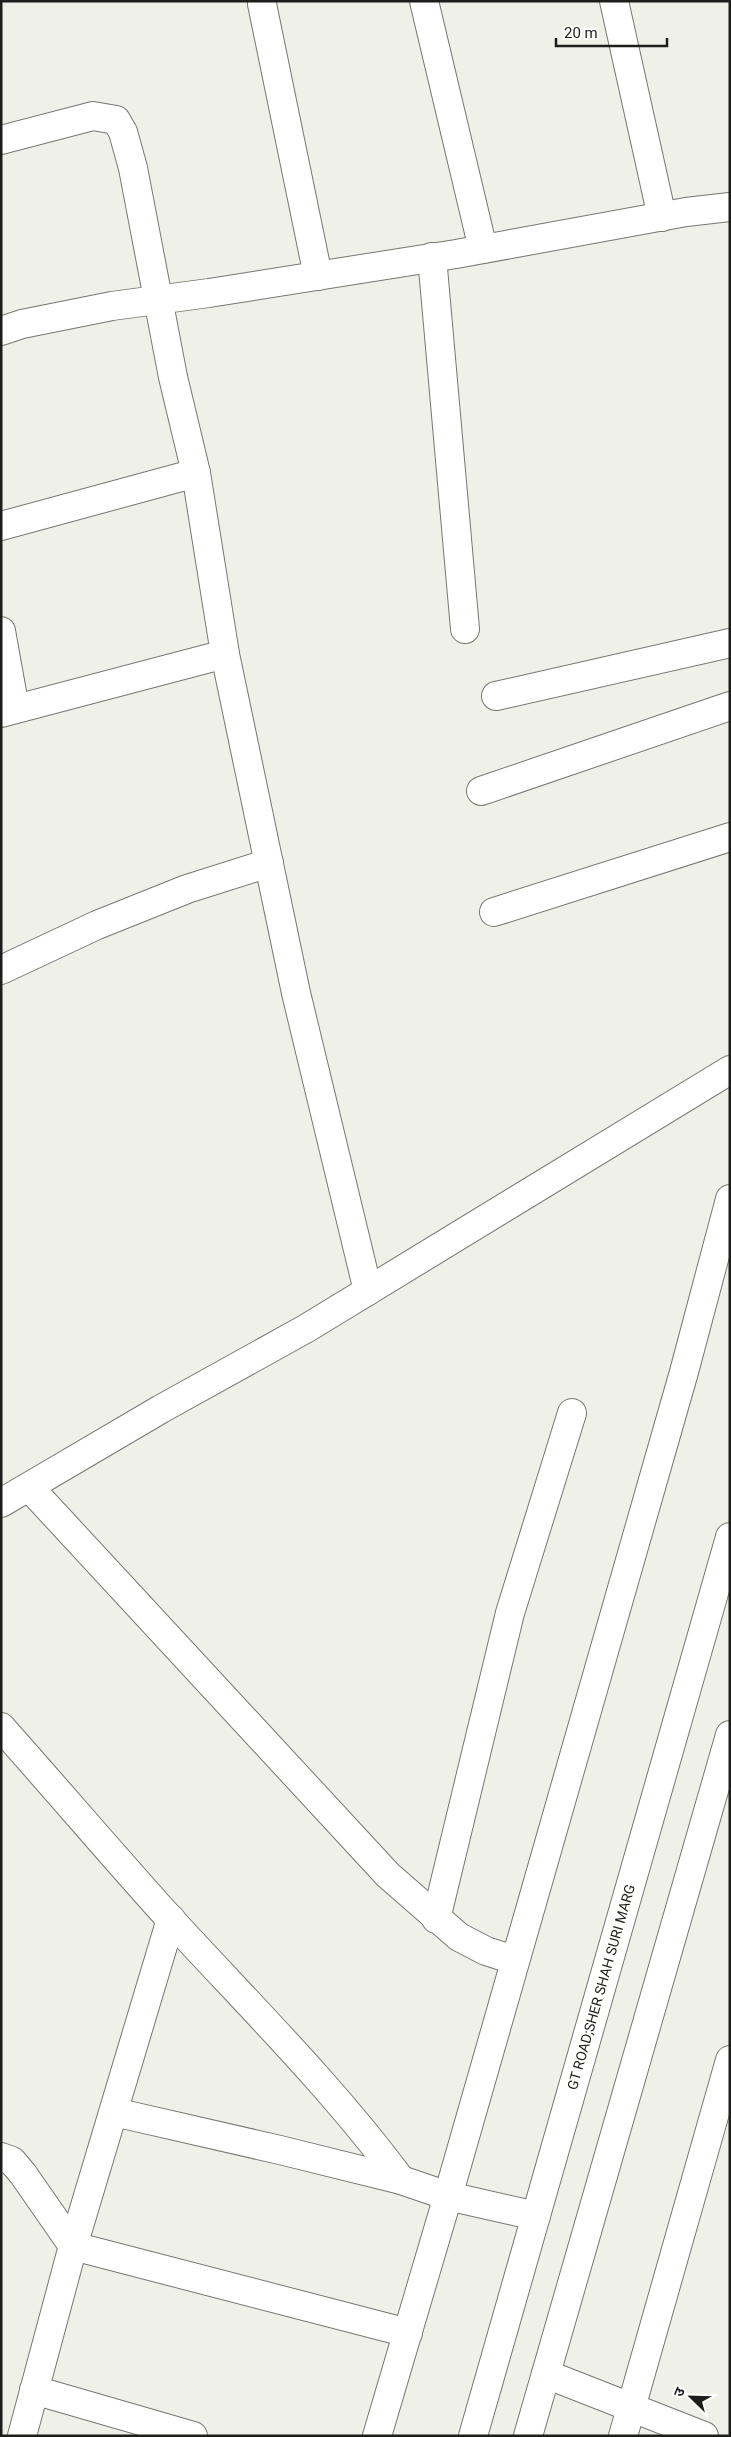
<svg xmlns="http://www.w3.org/2000/svg" width="731" height="2437" viewBox="0 0 731 2437" font-family="Roboto,'Noto Sans Devanagari',sans-serif">
<rect width="100%" height="100%" fill="#eff0e8"/>
<g fill="none" stroke-linecap="round" stroke-linejoin="round">
<g stroke="#777771" stroke-width="30">
<g id="minor">
<polyline points="424,1 483,249"/>
<polyline points="614,1 662,217"/>
<polyline points="262,4 318,276"/>
<polyline points="1,140 93,116 116,120 123,132 133,168 173,377 196,473 225,654 296,993 368,1291"/>
<polyline points="432,257 465,629"/>
<polyline points="1,331 22,324 112,306 209,293 456,254 686,212 730,207"/>
<polyline points="1,526 196,473"/>
<polyline points="1,631 15,709"/>
<polyline points="496,696 730,643"/>
<polyline points="1,713 225,654"/>
<polyline points="481,791 730,706"/>
<polyline points="494,912 730,837"/>
<polyline points="1,970 97,925 187,889 269,863"/>
<polyline points="29,1487 388,1875 459,1937 486,1951 514,1960"/>
<polyline points="1,1503 161,1409 307,1328 730,1070"/>
<path d="M1 1727C58 1791 114 1857 171 1920 250 2006 332 2087 401 2180"/>
<polyline points="436,1919 510,1613 572,1413"/>
<polyline points="114,2112 280,2150 401,2180 448,2196 536,2216"/>
<polyline points="1,2157 12,2161 23,2174 73,2246 408,2333"/>
<polyline points="546,2374 704,2436"/>
<polyline points="34,2390 193,2436"/>
<polyline points="22,2436 73,2246 171,1919"/>
</g>
</g>
<g stroke="#777771" stroke-width="30">
<g id="major">
<polyline points="377,2436 448,2196 684,1372 730,1199"/>
<polyline points="473,2436 730,1537"/>
<polyline points="528,2436 730,1735"/>
<polyline points="623,2436 730,2060"/>
</g>
</g>
<use href="#minor" stroke="#fff" stroke-width="28"/>
<use href="#major" stroke="#fff" stroke-width="28"/>
</g>
<g text-anchor="middle" dominant-baseline="central" stroke-width="4.5" stroke-linejoin="round" paint-order="stroke">
<g font-size="14" fill="#1d1d1b" stroke="#fffffe">
<text transform="translate(601 1987) rotate(-74)">GT ROAD;SHER SHAH SURI MARG</text>
</g>
</g>
<rect width="731" height="2437" fill="none" stroke="#1d1d1b" stroke-width="5"/>
<g transform="translate(691 2397) rotate(293)" stroke="#fffffe" stroke-width="4" paint-order="stroke">
<path d="M0-4L9 19L0 12L-9 19Z" fill="#1d1d1b"/>
<text y="-8" font-size="14" font-weight="bold" text-anchor="middle" fill="#1d1d1b">उ</text>
</g>
<path d="M556 38v8h111v-8" fill="none" stroke="#1d1d1b" stroke-width="2.5"/>
<text x="564" y="38" font-size="15" fill="#1d1d1b" stroke="#fffffe" stroke-width="4" paint-order="stroke">20 m</text>
</svg>
